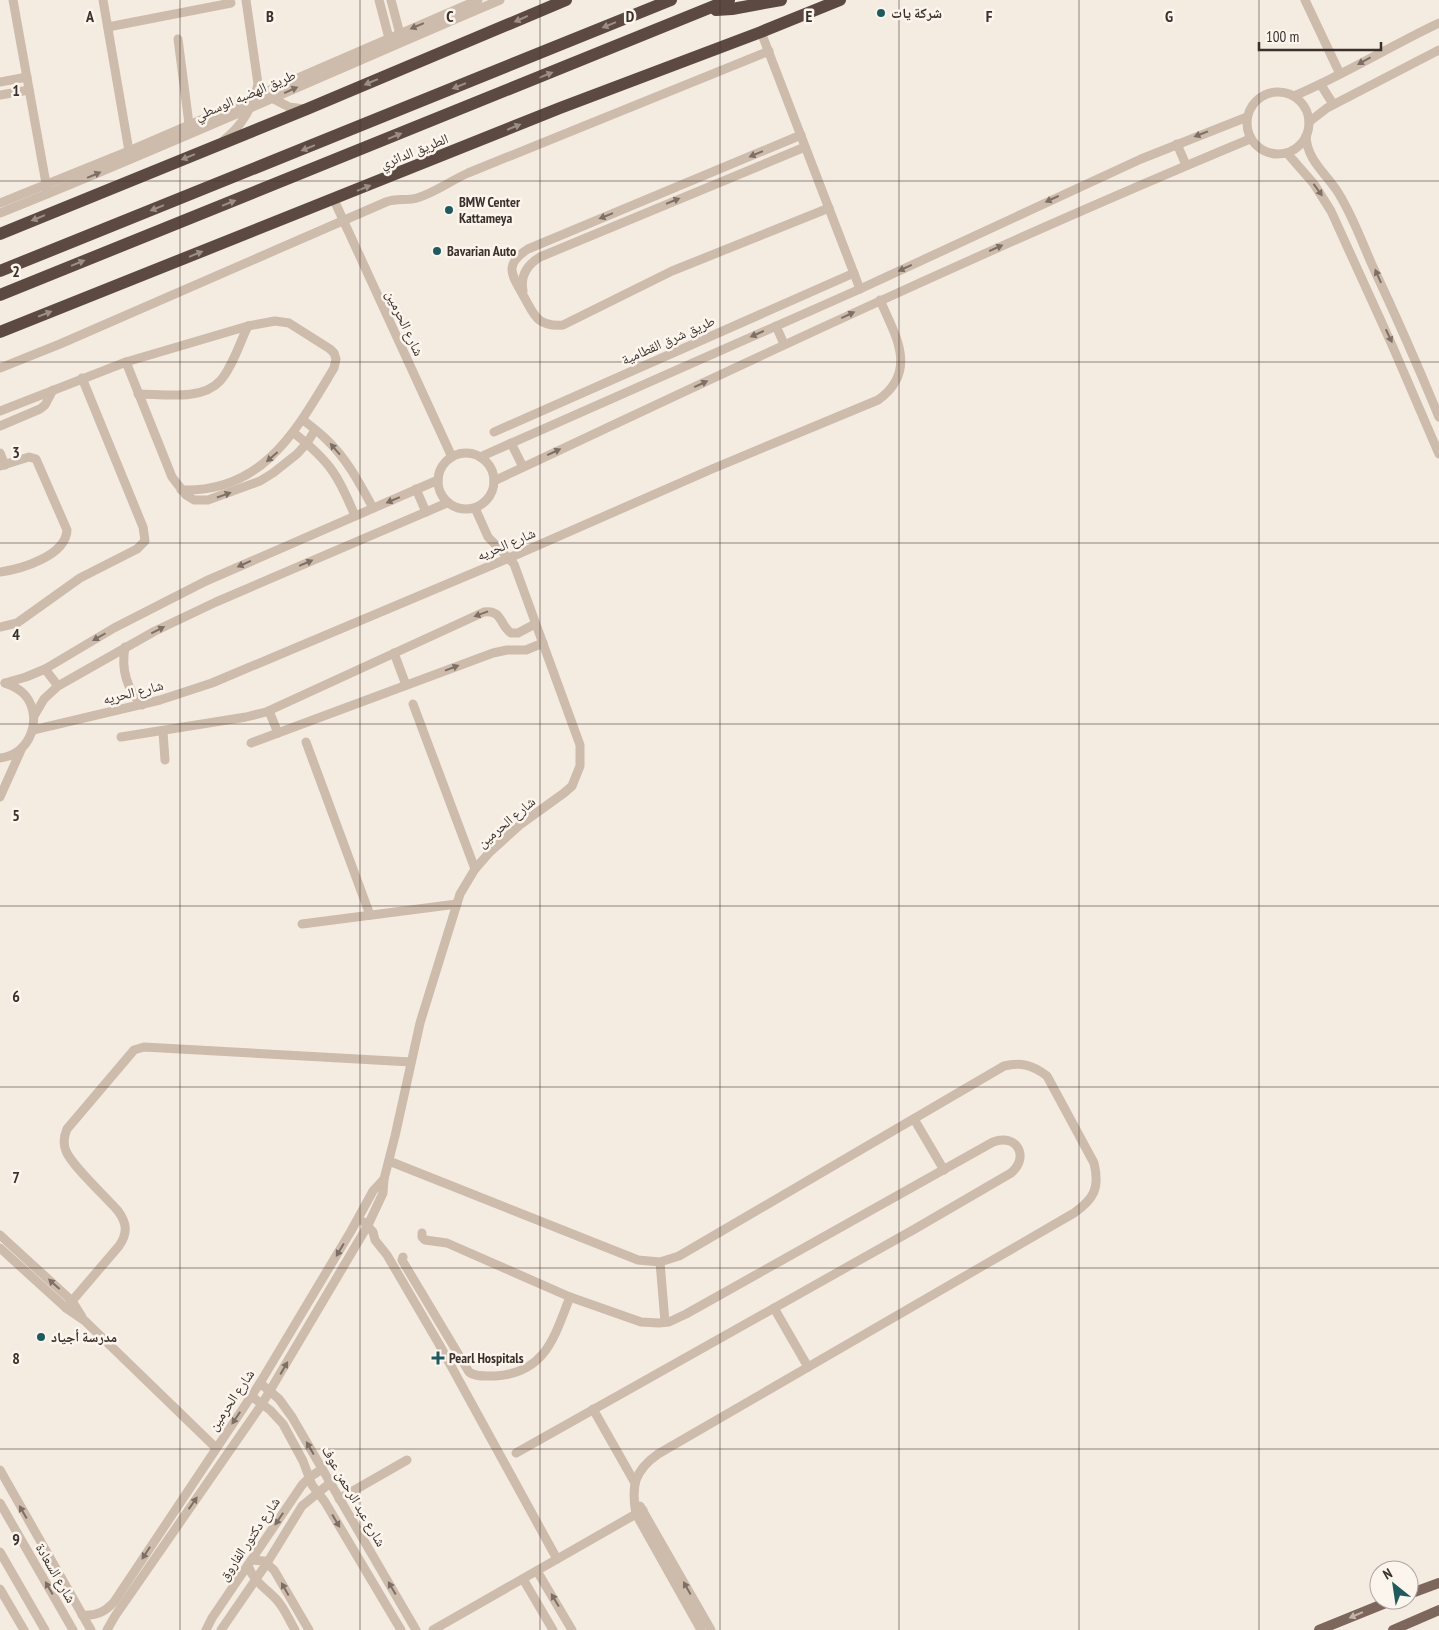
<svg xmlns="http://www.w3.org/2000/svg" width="1439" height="1630" viewBox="0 0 1439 1630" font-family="'PT Sans Narrow','Noto Naskh Arabic',sans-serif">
<rect width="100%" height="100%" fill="#f4ebe1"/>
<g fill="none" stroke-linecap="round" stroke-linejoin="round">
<g stroke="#cdbbac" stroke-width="9">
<polyline points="13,0 47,189"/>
<polyline points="103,0 129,151"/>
<polyline points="379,0 389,38"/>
<polyline points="391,0 400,34"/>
<polyline points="1305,0 1340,74"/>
<polyline points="108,27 231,3"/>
<polyline points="761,32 860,289"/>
<polyline points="178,39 189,124"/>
<polyline points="0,82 27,77"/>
<polyline points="1321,85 1333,104"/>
<circle cx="1278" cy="123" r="31"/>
<polyline points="0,95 29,90"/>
<path d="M1294 96C1344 75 1390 46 1439 23"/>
<polyline points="270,97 289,107 304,109"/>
<polyline points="1309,122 1327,108 1439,50"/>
<path d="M801 135 528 249C503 265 512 275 523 295 534 314 536 327 563 325L672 271 829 208"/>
<path d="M1306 136C1307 161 1327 174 1339 194 1353 217 1362 242 1373 267 1396 316 1418 366 1439 417"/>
<path d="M224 140C243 125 253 107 258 84L246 0"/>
<polyline points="1177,144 1186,165"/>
<polyline points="1287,153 1314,184 1331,211 1392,345 1439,454"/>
<polyline points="334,200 452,457"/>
<polyline points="0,203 129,151 478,0"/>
<path d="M0 213C168 146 333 71 500 0"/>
<path d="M523 291C520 276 527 265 540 257L805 147"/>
<polyline points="776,326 784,344"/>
<polyline points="126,362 172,477 186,495 194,500 208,500 260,481 273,473 297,454 307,443 315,430"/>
<path d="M0 368 60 344 386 202C396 198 407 201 417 198 436 192 450 181 468 173L769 51"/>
<path d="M138 394C163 394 202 401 220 381 232 368 240 342 248 326"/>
<path d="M0 411 126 362 248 326 275 321 289 323 330 349 334 353 336 359 334 368C297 429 264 493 181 490"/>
<path d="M303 420C311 426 320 433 327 440 347 459 360 484 373 508"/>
<polyline points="0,426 40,409 45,405 53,390"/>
<polyline points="494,432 854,273"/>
<path d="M294 433C329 461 338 474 355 516"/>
<polyline points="511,443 523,467"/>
<polyline points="0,453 5,465"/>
<circle cx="466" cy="481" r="28"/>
<polyline points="480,457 860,289 1141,159 1247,117"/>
<path d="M0 466 29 457 36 459 67 530C66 556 21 569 0 572"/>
<path d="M494 481C744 363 995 245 1250 139"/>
<polyline points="416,489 426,512"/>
<polyline points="0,627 17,623 80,578 137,549 145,541 143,527 82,378"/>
<path d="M125 647C121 669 126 688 142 705"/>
<polyline points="394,653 406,685"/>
<polyline points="45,669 58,686"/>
<polyline points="5,683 26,677 45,669 114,628 206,581 438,480"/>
<polyline points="413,704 475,869"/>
<polyline points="269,711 278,733"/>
<polyline points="34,716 44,699 58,686 155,631 216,602 447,503"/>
<path d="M33 730 160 700 212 683 509 558 712 469 878 400C919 371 895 335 880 300"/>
<polyline points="163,732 165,760"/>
<path d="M121 737 246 717 266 712 484 612C502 609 500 626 511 633H518L535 624"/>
<polyline points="306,742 370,915"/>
<polyline points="251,743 493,653 507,650 526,650 543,643"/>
<path d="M0 758C30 755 44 718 25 695 20 689 13 686 5 683"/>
<polyline points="0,797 21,750"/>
<polyline points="302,924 457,904"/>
<polyline points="914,1119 944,1170"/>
<path d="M389 1161 638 1260 660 1262 679 1256 1004 1066C1021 1062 1033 1065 1047 1076L1094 1163C1100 1188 1094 1199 1074 1213L658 1454C634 1471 631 1486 636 1514L701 1630"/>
<polyline points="364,1222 373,1232 375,1240 387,1255 439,1344 557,1559"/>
<path d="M422 1233V1237L425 1240 447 1243 570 1297 641 1322 659 1323 669 1322 686 1314 993 1142C1017 1133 1030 1157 1011 1173L913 1230 516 1453"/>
<polyline points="0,1235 72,1301 82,1317"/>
<polyline points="0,1248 66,1308 85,1321 216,1448"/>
<path d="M403 1257 402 1260 469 1372C475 1377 487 1376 495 1376 546 1373 554 1337 570 1297"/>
<polyline points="660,1262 665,1322"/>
<path d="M66 1308 119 1246C128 1233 127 1223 118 1211 106 1197 72 1166 66 1151 63 1144 64 1136 67 1129L134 1050 144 1047 411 1062"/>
<polyline points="774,1308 808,1367"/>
<polyline points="260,1383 279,1399 292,1417 416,1630"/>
<polyline points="251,1396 270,1410 283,1424 303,1461 312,1485 325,1502 401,1630"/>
<polyline points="593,1409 635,1483"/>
<polyline points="0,1470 91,1630"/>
<polyline points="339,1499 407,1460"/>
<polyline points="0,1503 73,1630"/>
<polyline points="640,1506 711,1630"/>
<polyline points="0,1552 45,1630"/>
<polyline points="252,1560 264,1561 274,1570 309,1630"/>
<path d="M248 1565C254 1583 264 1586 276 1599 284 1607 289 1620 295 1630"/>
<polyline points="537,1571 572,1630"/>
<polyline points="523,1579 553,1630"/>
<polyline points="0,1589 24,1630"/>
<path d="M82 1615C96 1616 105 1612 114 1602L260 1383 351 1231 373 1191 384 1179"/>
<polyline points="107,1630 115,1616 262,1404 368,1225 383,1193 384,1179 395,1136 420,1023 460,894 475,869 489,853 521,824 564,793 572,786 580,766 580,745 514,564 488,537 475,508"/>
<polyline points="206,1630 212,1618 302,1485 310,1477 322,1469"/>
<polyline points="221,1630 267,1563 302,1506 330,1483"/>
<polyline points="433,1630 643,1510"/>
</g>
<g stroke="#7d675c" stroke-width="10">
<polyline points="1409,1594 1439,1583"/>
<polyline points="1319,1630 1393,1600"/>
<polyline points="1393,1630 1439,1610"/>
</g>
<g stroke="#5c4a42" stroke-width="12">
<polyline points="716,10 732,9 781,0"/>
<polyline points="0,234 307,109 566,0"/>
<polyline points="0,271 671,0"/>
<polyline points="0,295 729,0"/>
<polyline points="0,332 560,108 761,32 840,0"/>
</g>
</g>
<defs><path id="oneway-solid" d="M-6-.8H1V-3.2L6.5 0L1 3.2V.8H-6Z" transform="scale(1.25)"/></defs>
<g fill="#9c8e87">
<use href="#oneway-solid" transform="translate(521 19) rotate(156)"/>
<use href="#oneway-solid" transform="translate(609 25) rotate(158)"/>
<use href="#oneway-solid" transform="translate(546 75) rotate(-22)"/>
<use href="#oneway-solid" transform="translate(371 82) rotate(157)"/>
<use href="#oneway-solid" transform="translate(459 86) rotate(158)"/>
<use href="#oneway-solid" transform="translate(514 127) rotate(-22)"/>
<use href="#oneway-solid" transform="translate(395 136) rotate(-22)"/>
<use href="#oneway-solid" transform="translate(308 148) rotate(158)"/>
<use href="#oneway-solid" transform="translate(188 157) rotate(158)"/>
<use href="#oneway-solid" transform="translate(364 188) rotate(-22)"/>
<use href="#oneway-solid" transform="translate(229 203) rotate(-22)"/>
<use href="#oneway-solid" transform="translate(157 208) rotate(158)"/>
<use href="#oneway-solid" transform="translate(38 218) rotate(158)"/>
<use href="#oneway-solid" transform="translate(196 254) rotate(-22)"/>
<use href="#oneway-solid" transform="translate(78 263) rotate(-22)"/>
<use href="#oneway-solid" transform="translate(45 314) rotate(-21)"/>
</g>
<g fill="#7d6f65">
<use href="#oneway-solid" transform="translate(417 26) rotate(157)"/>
<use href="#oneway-solid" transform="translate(1364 61) rotate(151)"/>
<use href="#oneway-solid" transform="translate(291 90) rotate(-24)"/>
<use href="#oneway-solid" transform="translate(1201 134) rotate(159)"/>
<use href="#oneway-solid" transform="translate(756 154) rotate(157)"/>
<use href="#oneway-solid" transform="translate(94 175) rotate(-23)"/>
<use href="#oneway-solid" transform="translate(1318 190) rotate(54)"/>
<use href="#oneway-solid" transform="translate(1052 199) rotate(155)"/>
<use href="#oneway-solid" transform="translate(673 201) rotate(-22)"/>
<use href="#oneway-solid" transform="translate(606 216) rotate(158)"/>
<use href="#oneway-solid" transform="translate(996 248) rotate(-24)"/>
<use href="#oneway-solid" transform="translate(905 268) rotate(155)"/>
<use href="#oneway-solid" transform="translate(1378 276) rotate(-114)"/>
<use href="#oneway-solid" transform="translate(848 315) rotate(-25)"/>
<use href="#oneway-solid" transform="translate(757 334) rotate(156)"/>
<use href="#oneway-solid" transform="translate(1389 336) rotate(65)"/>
<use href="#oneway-solid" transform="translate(701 384) rotate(-25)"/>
<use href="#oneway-solid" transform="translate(335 449) rotate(-131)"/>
<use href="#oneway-solid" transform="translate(554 452) rotate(-25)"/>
<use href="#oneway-solid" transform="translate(272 457) rotate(139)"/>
<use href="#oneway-solid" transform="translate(224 495) rotate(-19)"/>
<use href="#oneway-solid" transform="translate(393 500) rotate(157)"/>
<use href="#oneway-solid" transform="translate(306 563) rotate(-23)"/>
<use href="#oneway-solid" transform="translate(244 564) rotate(156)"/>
<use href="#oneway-solid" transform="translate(481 614) rotate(160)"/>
<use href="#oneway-solid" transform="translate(158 630) rotate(-27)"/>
<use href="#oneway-solid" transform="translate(99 637) rotate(150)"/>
<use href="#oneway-solid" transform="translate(452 668) rotate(-21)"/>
<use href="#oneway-solid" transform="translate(340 1250) rotate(121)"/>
<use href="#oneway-solid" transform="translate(54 1284) rotate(-138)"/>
<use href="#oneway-solid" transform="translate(284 1368) rotate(-60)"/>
<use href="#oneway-solid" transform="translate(236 1418) rotate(124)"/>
<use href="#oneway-solid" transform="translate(310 1448) rotate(-120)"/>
<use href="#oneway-solid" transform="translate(193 1503) rotate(-55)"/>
<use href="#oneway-solid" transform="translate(23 1512) rotate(-120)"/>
<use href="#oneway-solid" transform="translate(279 1519) rotate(124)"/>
<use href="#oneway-solid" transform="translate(336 1521) rotate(59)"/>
<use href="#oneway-solid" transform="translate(146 1553) rotate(123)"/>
<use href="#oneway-solid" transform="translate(49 1588) rotate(-120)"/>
<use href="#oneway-solid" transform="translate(392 1588) rotate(-120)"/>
<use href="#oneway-solid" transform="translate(687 1588) rotate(-119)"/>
<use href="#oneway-solid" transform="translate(285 1589) rotate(-119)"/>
<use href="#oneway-solid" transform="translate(555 1600) rotate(-121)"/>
</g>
<use fill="#c2b5ac" href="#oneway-solid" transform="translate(1356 1615) rotate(157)"/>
<path fill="none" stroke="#3b302b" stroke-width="1" stroke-opacity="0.55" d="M180 0V1630M360 0V1630M540 0V1630M720 0V1630M899 0V1630M1079 0V1630M1259 0V1630M0 181H1439M0 362H1439M0 543H1439M0 724H1439M0 906H1439M0 1087H1439M0 1268H1439M0 1449H1439"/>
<g fill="#1f5a5e" stroke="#fbf5ee" stroke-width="2">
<circle cx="881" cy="13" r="5"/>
<circle cx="449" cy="210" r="5"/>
<circle cx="437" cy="251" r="5"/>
<circle cx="41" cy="1337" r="5"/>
<path d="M435.5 1350.5h5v5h5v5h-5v5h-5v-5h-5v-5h5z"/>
</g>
<g text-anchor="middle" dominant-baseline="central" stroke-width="5" stroke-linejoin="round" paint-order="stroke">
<g font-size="14" font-weight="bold" fill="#3b302b" stroke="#fbf5ee" text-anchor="start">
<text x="891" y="13">شركة يات</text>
<text x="459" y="202">BMW Center<tspan x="459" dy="16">Kattameya</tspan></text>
<text x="447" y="251">Bavarian Auto</text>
<text x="51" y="1337">مدرسة أجياد</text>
<text x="449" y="1358">Pearl Hospitals</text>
</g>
<g font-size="14" fill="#3b302b" stroke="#fbf5ee">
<text transform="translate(245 95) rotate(-23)">طريق الهضبه الوسطي</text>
<text transform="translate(414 151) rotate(-22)">الطريق الدائري</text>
<text transform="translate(405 323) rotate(65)">شارع الحرمين</text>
<text transform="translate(668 340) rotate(-24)">طريق شرق القطامية</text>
<text transform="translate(506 544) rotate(-23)">شارع الحريه</text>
<text transform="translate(133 692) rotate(-14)">شارع الحريه</text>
<text transform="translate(506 822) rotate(-40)">شارع الحرمين</text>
<text transform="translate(231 1400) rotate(-56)">شارع الحرمين</text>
<text transform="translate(354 1496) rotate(60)">شارع عبد الرحمن عوف</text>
<text transform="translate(249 1539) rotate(-56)">شارع دكتور الفاروق</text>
<text transform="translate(56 1573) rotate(60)">شارع السعادة</text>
</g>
</g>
<g font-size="16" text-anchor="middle" font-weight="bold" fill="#3b302b" stroke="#fbf5ee" stroke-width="5" stroke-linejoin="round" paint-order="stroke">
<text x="90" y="22">A</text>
<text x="270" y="22">B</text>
<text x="450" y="22">C</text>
<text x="630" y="22">D</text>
<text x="809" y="22">E</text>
<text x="989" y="22">F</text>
<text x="1169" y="22">G</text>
<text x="16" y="96">1</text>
<text x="16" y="277">2</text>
<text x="16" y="458">3</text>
<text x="16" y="640">4</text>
<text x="16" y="821">5</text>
<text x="16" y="1002">6</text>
<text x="16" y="1183">7</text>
<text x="16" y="1364">8</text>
<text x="16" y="1545">9</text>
</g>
<g transform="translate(1394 1585) rotate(330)"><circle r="24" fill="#fbf5ee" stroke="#aea6a0"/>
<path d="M0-4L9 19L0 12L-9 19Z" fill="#1f5a5e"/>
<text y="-8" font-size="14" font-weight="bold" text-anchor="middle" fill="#3b302b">N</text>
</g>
<path d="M1259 42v8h122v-8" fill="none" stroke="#3b302b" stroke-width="2.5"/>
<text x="1266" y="42" font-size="15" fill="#3b302b" stroke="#fbf5ee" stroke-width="4" paint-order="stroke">100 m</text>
</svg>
